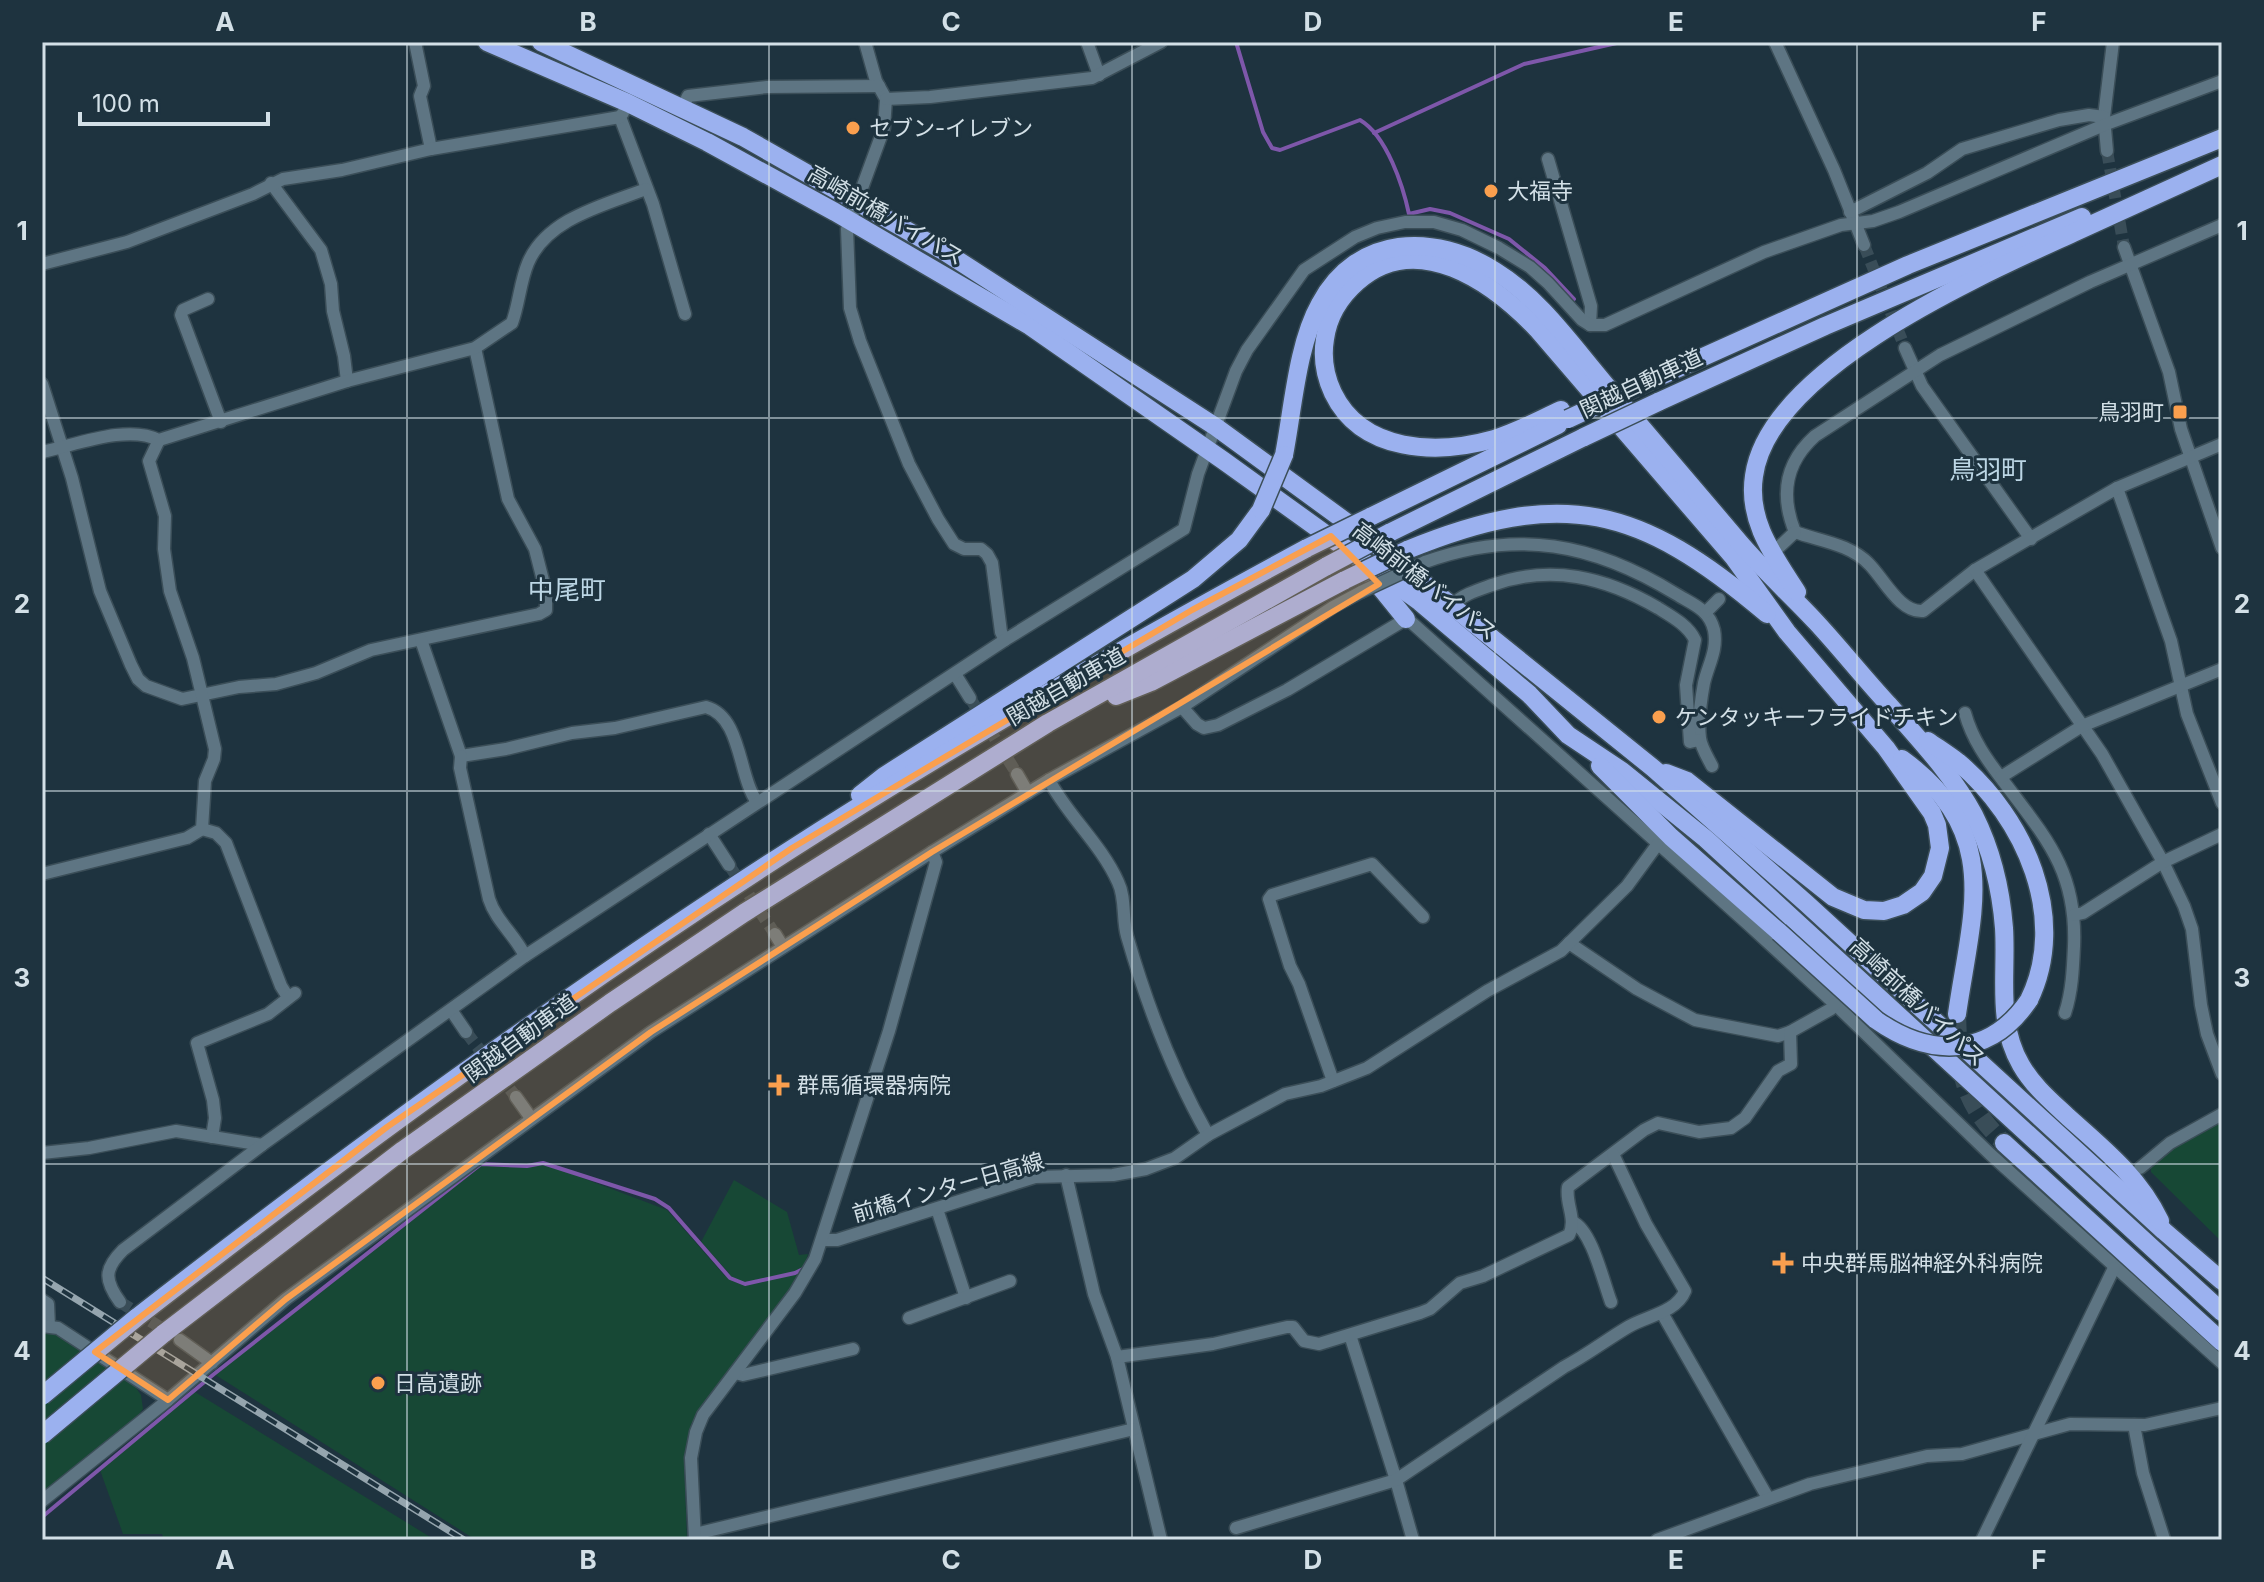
<svg xmlns="http://www.w3.org/2000/svg" width="2264" height="1582" viewBox="0 0 2264 1582" font-family="Inter,'Noto Sans JP',sans-serif">
<rect width="100%" height="100%" fill="#1e333f"/>
<g fill="#174835">
<polygon points="2222,1121 2222,1242 2151,1172 2151,1165 2165,1152"/>
<polygon points="543,1163 667,1210 725,1276 729,1273 701,1242 734,1180 787,1212 799,1255 808,1254 802,1275 691,1424 684,1460 687,1540 476,1540 214,1374 481,1164 527,1166"/>
<polygon points="49,1332 64,1337 134,1385 141,1395 143,1409 135,1419 42,1493 42,1334"/>
<polygon points="195,1392 435,1540 164,1540 162,1534 123,1534 100,1470"/>
</g>
<g fill="none" stroke-linecap="round" stroke-linejoin="round">
<g stroke="#7e57aa" stroke-width="4">
<path d="M1236 42 1263 132 1272 148 1280 150 1360 120C1387 136 1403 186 1409 214L1430 209 1450 213 1509 239 1545 268 1574 299"/>
<polyline points="1374,133 1524,64 1621,42"/>
<polyline points="42,1517 214,1374 481,1164 527,1166 543,1163 655,1199 669,1208 730,1278 745,1284 795,1273 805,1268"/>
</g>
<g stroke="#394d58" stroke-width="12" stroke-dasharray="12 6" stroke-linecap="butt">
<polyline points="2107,151 2124,247"/>
<polyline points="1864,245 1905,348"/>
<polyline points="970,698 1017,774"/>
<polyline points="729,865 775,934"/>
<polyline points="466,1032 516,1097"/>
<polyline points="120,1302 171,1334"/>
</g>
<path stroke="#394d58" stroke-width="18" stroke-dasharray="18 9" stroke-linecap="butt" d="M1957 1014C1959 1072 1961 1101 2004 1143"/>
<g stroke="#3b4e58" stroke-width="15">
<g id="minor">
<polyline points="415,42 424,86 420,96 431,149"/>
<polyline points="865,42 876,81 886,99 884,128 847,229 850,308 860,341 909,464 938,519 954,544 964,549 981,549 987,554 992,563 1001,632 1005,640"/>
<polyline points="1087,42 1099,75"/>
<polyline points="1775,42 1834,170 1864,245"/>
<polyline points="886,99 930,97 1092,78 1161,42"/>
<polyline points="683,107 688,96 767,87 879,86"/>
<polyline points="623,113 620,117 653,204 685,314"/>
<polyline points="2107,151 2104,117 2113,42"/>
<polyline points="1548,159 1591,306 1590,325"/>
<polyline points="271,183 321,250 331,284 333,311 344,356 347,381"/>
<polyline points="1850,212 1927,173 1962,149 2059,120 2089,115 2104,117"/>
<polyline points="2124,247 2169,372 2181,429 2222,548"/>
<polyline points="42,264 127,242 253,194 283,179 342,170 431,149 620,117"/>
<polyline points="208,299 183,310 181,315 221,422"/>
<polyline points="1905,348 1922,386 2031,539"/>
<polyline points="42,384 72,478 100,591 131,665 138,679 146,686 182,699 239,687 276,684 316,673 371,650 539,614 546,610 546,592 535,549 508,499 475,348"/>
<path d="M42 452C76 445 127 424 159 440L347 381 475 348 512 323C519 304 520 282 528 263 547 218 605 205 646 189"/>
<polyline points="2117,488 2171,641 2187,714 2222,803"/>
<path d="M1795 532C1780 495 1785 463 1815 436L1940 355 2090 282 2222 225"/>
<path d="M1795 532C1820 541 1850 544 1869 564 1884 579 1900 613 1923 611L1975 570 2117 488 2222 444"/>
<polyline points="1779,547 1795,532"/>
<path d="M1425 562C1517 529 1593 543 1676 594 1692 604 1709 609 1714 630 1718 650 1708 665 1704 683 1701 699 1698 722 1700 738 1701 747 1708 758 1712 766"/>
<polyline points="1975,570 2102,754 2163,862 2184,906 2192,929 2201,1005 2207,1034 2222,1074"/>
<path d="M1453 604C1464 594 1478 590 1492 585 1551 564 1605 577 1658 608 1671 616 1688 625 1695 640L1686 685 1690 742 1699 740"/>
<polyline points="1706,612 1719,599"/>
<path d="M421 640 461 756 506 749 572 733 615 728 706 707C742 717 738 776 757 802"/>
<polyline points="955,674 970,698"/>
<polyline points="1182,707 1197,724 1204,728 1218,725 1287,690 1406,619 1411,622 1749,925 1835,1004 1990,1154 2222,1363"/>
<path d="M1965 713C1972 739 1987 760 2004 782 2046 838 2077 871 2074 946 2073 969 2072 992 2065 1013"/>
<path d="M461 756 460 768 489 899C496 921 515 935 525 956"/>
<polyline points="1017,774 1028,793"/>
<polyline points="2001,777 2082,726 2222,669"/>
<path d="M1049 780C1068 816 1101 844 1118 882 1126 898 1122 919 1127 936 1147 1005 1172 1072 1208 1135"/>
<polyline points="202,829 216,833 226,843 281,986 288,997"/>
<polyline points="709,834 729,865"/>
<polyline points="42,874 187,838 202,829 205,781 214,759 215,749 193,658 170,591 164,549 165,516 149,461 159,440"/>
<polyline points="2074,915 2083,913 2163,862 2222,834"/>
<polyline points="775,934 783,947"/>
<polyline points="1569,943 1637,989 1695,1020 1778,1036 1790,1032 1831,1009 1835,1004"/>
<polyline points="451,1010 466,1032"/>
<polyline points="1333,1081 1299,984 1290,966 1269,899 1272,895 1372,864 1423,917"/>
<polyline points="516,1097 531,1118"/>
<polyline points="212,1137 215,1118 213,1100 197,1043 268,1014 295,993"/>
<polyline points="42,1153 89,1148 176,1131 262,1145"/>
<polyline points="2140,1168 2170,1143 2222,1114"/>
<polyline points="1066,1175 1094,1294 1117,1357 1161,1540"/>
<polyline points="937,1209 966,1298"/>
<path d="M1573 1222C1592 1231 1603 1281 1611 1302"/>
<polyline points="823,1240 837,1240 1035,1177 1113,1175 1146,1169 1175,1158 1208,1135 1285,1094 1321,1086 1367,1068 1487,991 1561,951 1627,886 1657,845"/>
<polyline points="42,1300 48,1304 49,1326"/>
<path d="M120 1302C104 1280 104 1269 123 1250L262 1145 525 956 1005 640 1184 529 1198 474 1236 371 1247 350 1304 270 1355 237 1377 228 1405 222H1434L1462 230 1499 248 1530 267 1548 283 1582 320 1590 325H1605L1764 252 1841 225 1873 221 1899 212 2104 125 2222 81"/>
<polyline points="1662,1313 1768,1498"/>
<polyline points="909,1318 1010,1281"/>
<polyline points="42,1326 58,1328 168,1400"/>
<polyline points="1350,1335 1396,1480 1413,1540"/>
<polyline points="180,1340 212,1363"/>
<path d="M1117 1357 1213 1344 1287 1327H1293L1304 1341 1319 1344 1420 1313 1430 1309 1460 1283 1483 1276 1569 1235C1577 1218 1565 1204 1568 1187L1644 1130 1658 1123 1699 1132 1731 1128 1745 1118 1778 1071 1791 1064 1790 1032"/>
<polyline points="735,1373 743,1375 853,1349"/>
<polyline points="2134,1425 2143,1473 2164,1539"/>
<polyline points="42,1501 168,1400 286,1299 651,1032 932,852 1049,780 1182,707 1333,607 1361,592"/>
<path d="M1236 1528 1396 1480 1564 1367C1587 1355 1606 1340 1628 1327 1646 1316 1676 1313 1685 1291L1646 1224 1613 1154"/>
<polyline points="695,1534 1134,1429"/>
<polyline points="695,1540 691,1458 696,1432 703,1415 795,1293 815,1259 889,1031 936,862 932,852"/>
<polyline points="1657,1540 1810,1484 1927,1456 1962,1454 2070,1424 2145,1425 2222,1408"/>
<polyline points="1982,1540 2114,1268"/>
</g>
</g>
<g stroke="#3b4e58" stroke-width="21">
<g id="highway">
<polyline points="487,42 628,103 707,142 835,212 1030,326 1224,461 1420,602 1529,694 1568,735 1622,771 1706,839 2222,1312"/>
<polyline points="541,42 743,137 945,252 1216,427 1364,535 1653,768 1806,903 2164,1231 2222,1281"/>
<polyline points="1643,384 1908,265 2222,138"/>
<polyline points="1658,402 1825,326 2082,217"/>
<path d="M1561 410C1539 420 1517 432 1494 439 1437 455 1362 453 1333 393 1325 376 1322 357 1325 339 1328 317 1340 297 1357 282 1417 228 1493 283 1537 329L1734 558 1787 632 1886 748 1932 813 1937 825 1940 848 1933 876 1922 892 1903 905 1884 911 1864 910 1833 897 1687 781 1666 773"/>
<path d="M1284 455C1293 409 1297 345 1320 304 1357 234 1435 233 1495 271 1539 298 1571 344 1604 383 1649 436 1695 490 1740 543 1764 571 1791 595 1816 622 1841 649 1863 677 1888 704 1918 738 1952 774 1974 815 1991 849 2001 890 2004 928 2007 975 1996 1022 2021 1065 2033 1086 2051 1101 2068 1117 2104 1149 2139 1177 2160 1221"/>
<polyline points="1370,517 1558,425"/>
<polyline points="1389,533 1584,437"/>
<path d="M1407 550C1563 486 1640 506 1767 614"/>
<polyline points="1372,577 1406,619"/>
<path d="M1797 592C1774 556 1747 521 1754 476 1769 367 1984 274 2073 233 2123 210 2172 188 2222 165"/>
<polyline points="1116,696 1151,682 1345,580"/>
<path d="M1928 741C1938 748 1949 755 1958 762 2025 818 2069 918 2029 1000"/>
<path d="M1902 759C2003 833 1972 910 1957 1014"/>
<polyline points="1600,766 1671,837 1779,932"/>
<polyline points="860,795 884,776 1193,579 1239,540 1261,510"/>
<polyline points="2004,1143 2222,1342"/>
<path d="M136 1318C348 1153 564 995 790 850 958 742 1131 643 1307 548"/>
<polyline points="163,1334 403,1150 610,1003 744,913 1048,723 1327,566"/>
</g>
</g>
<use href="#minor" stroke="#5e7583" stroke-width="12"/>
<use href="#highway" stroke="#9bb1ef" stroke-width="18"/>
<g stroke="#95a5ae" stroke-width="7">
<polyline id="rail" points="42,1278 464,1540"/>
</g>
<use href="#rail" stroke="#1e333f" stroke-width="4" stroke-dasharray="12" stroke-linecap="butt"/>
<g stroke="#3b4e58" stroke-width="15" stroke-linecap="butt">
<polyline id="minor-bridge" points="1361,592 1425,562"/>
</g>
<g stroke="#3b4e58" stroke-width="21" stroke-linecap="butt">
<g id="highway-bridge">
<polyline points="1568,419 1643,384"/>
<polyline points="1584,437 1658,402"/>
<polyline points="1261,510 1284,455"/>
<polyline points="1307,548 1370,517"/>
<polyline points="1327,566 1389,533"/>
<polyline points="1345,580 1407,550"/>
<path d="M1779 932 1876 1020C1930 1058 1990 1058 2029 1000"/>
<polyline points="42,1396 136,1318"/>
<polyline points="42,1435 163,1334"/>
</g>
</g>
<use href="#minor-bridge" stroke="#5e7583" stroke-width="12"/>
<use href="#highway-bridge" stroke="#9bb1ef" stroke-width="18"/>
</g>
<path fill="#fa9f4e" fill-opacity="0.2" stroke="#fa9f4e" stroke-width="6" stroke-linejoin="round" d="M1331 536 1379 584 932 852 651 1032 286 1299 168 1400 95 1352 387 1127 792 848 1192 610Z"/>
<path fill="none" stroke="#d3e0e7" stroke-width="2" stroke-opacity="0.55" d="M407 42V1540M769 42V1540M1132 42V1540M1495 42V1540M1857 42V1540M42 418H2222M42 791H2222M42 1164H2222"/>
<g fill="#fa9f4e" stroke="#1e333f" stroke-width="3">
<circle cx="853" cy="128" r="8"/>
<circle cx="1491" cy="191" r="8"/>
<rect x="2172" y="404" width="16" height="16" rx="4"/>
<circle cx="1659" cy="717" r="8"/>
<path d="M775 1073h8v8h8v8h-8v8h-8v-8h-8v-8h8z"/>
<path d="M1779 1251h8v8h8v8h-8v8h-8v-8h-8v-8h8z"/>
<circle cx="378" cy="1383" r="8"/>
</g>
<g text-anchor="middle" dominant-baseline="central" stroke-width="6" stroke-linejoin="round" paint-order="stroke">
<g font-size="22" fill="#d3e0e7" stroke="#1e333f" text-anchor="start">
<text x="869" y="128">セブン-イレブン</text>
<text x="1507" y="191">大福寺</text>
<text x="2164" y="412" text-anchor="end">鳥羽町</text>
<text x="1675" y="717">ケンタッキーフライドチキン</text>
<text x="797" y="1085">群馬循環器病院</text>
<text x="1801" y="1263">中央群馬脳神経外科病院</text>
<text x="394" y="1383">日高遺跡</text>
</g>
<g font-size="22" fill="#d3e0e7" stroke="#1e333f">
<text transform="translate(886 215) rotate(30)">高崎前橋バイパス</text>
<text transform="translate(1641 383) rotate(-25)">関越自動車道</text>
<text transform="translate(1425 581) rotate(38)">高崎前橋バイパス</text>
<text transform="translate(1066 686) rotate(-30)">関越自動車道</text>
<text transform="translate(1918 1002) rotate(43)">高崎前橋バイパス</text>
<text transform="translate(520 1038) rotate(-36)">関越自動車道</text>
<text transform="translate(948 1187) rotate(-16)">前橋インター日高線</text>
</g>
<g font-size="26" fill="#bcd6e5" stroke="#1e333f">
<text x="1988" y="469">鳥羽町</text>
<text x="567" y="589">中尾町</text>
</g>
</g>
<rect width="2264" height="1582" fill="none" stroke="#1e333f" stroke-width="88"/>
<path d="M80 112v12h188v-12" fill="none" stroke="#d3e0e7" stroke-width="4"/>
<text x="92" y="112" font-size="24" fill="#d3e0e7" stroke="#1e333f" stroke-width="6" paint-order="stroke">100 m</text>
<rect x="44" y="44" width="2176" height="1494" fill="none" stroke="#d3e0e7" stroke-width="3"/>
<g font-size="26" text-anchor="middle" font-weight="bold" fill="#d3e0e7">
<text x="225" y="31">A</text>
<text x="588" y="31">B</text>
<text x="951" y="31">C</text>
<text x="1313" y="31">D</text>
<text x="1676" y="31">E</text>
<text x="2039" y="31">F</text>
<text x="22" y="240">1</text>
<text x="2242" y="240">1</text>
<text x="22" y="613">2</text>
<text x="2242" y="613">2</text>
<text x="22" y="987">3</text>
<text x="2242" y="987">3</text>
<text x="22" y="1360">4</text>
<text x="2242" y="1360">4</text>
<text x="225" y="1569">A</text>
<text x="588" y="1569">B</text>
<text x="951" y="1569">C</text>
<text x="1313" y="1569">D</text>
<text x="1676" y="1569">E</text>
<text x="2039" y="1569">F</text>
</g>
</svg>
